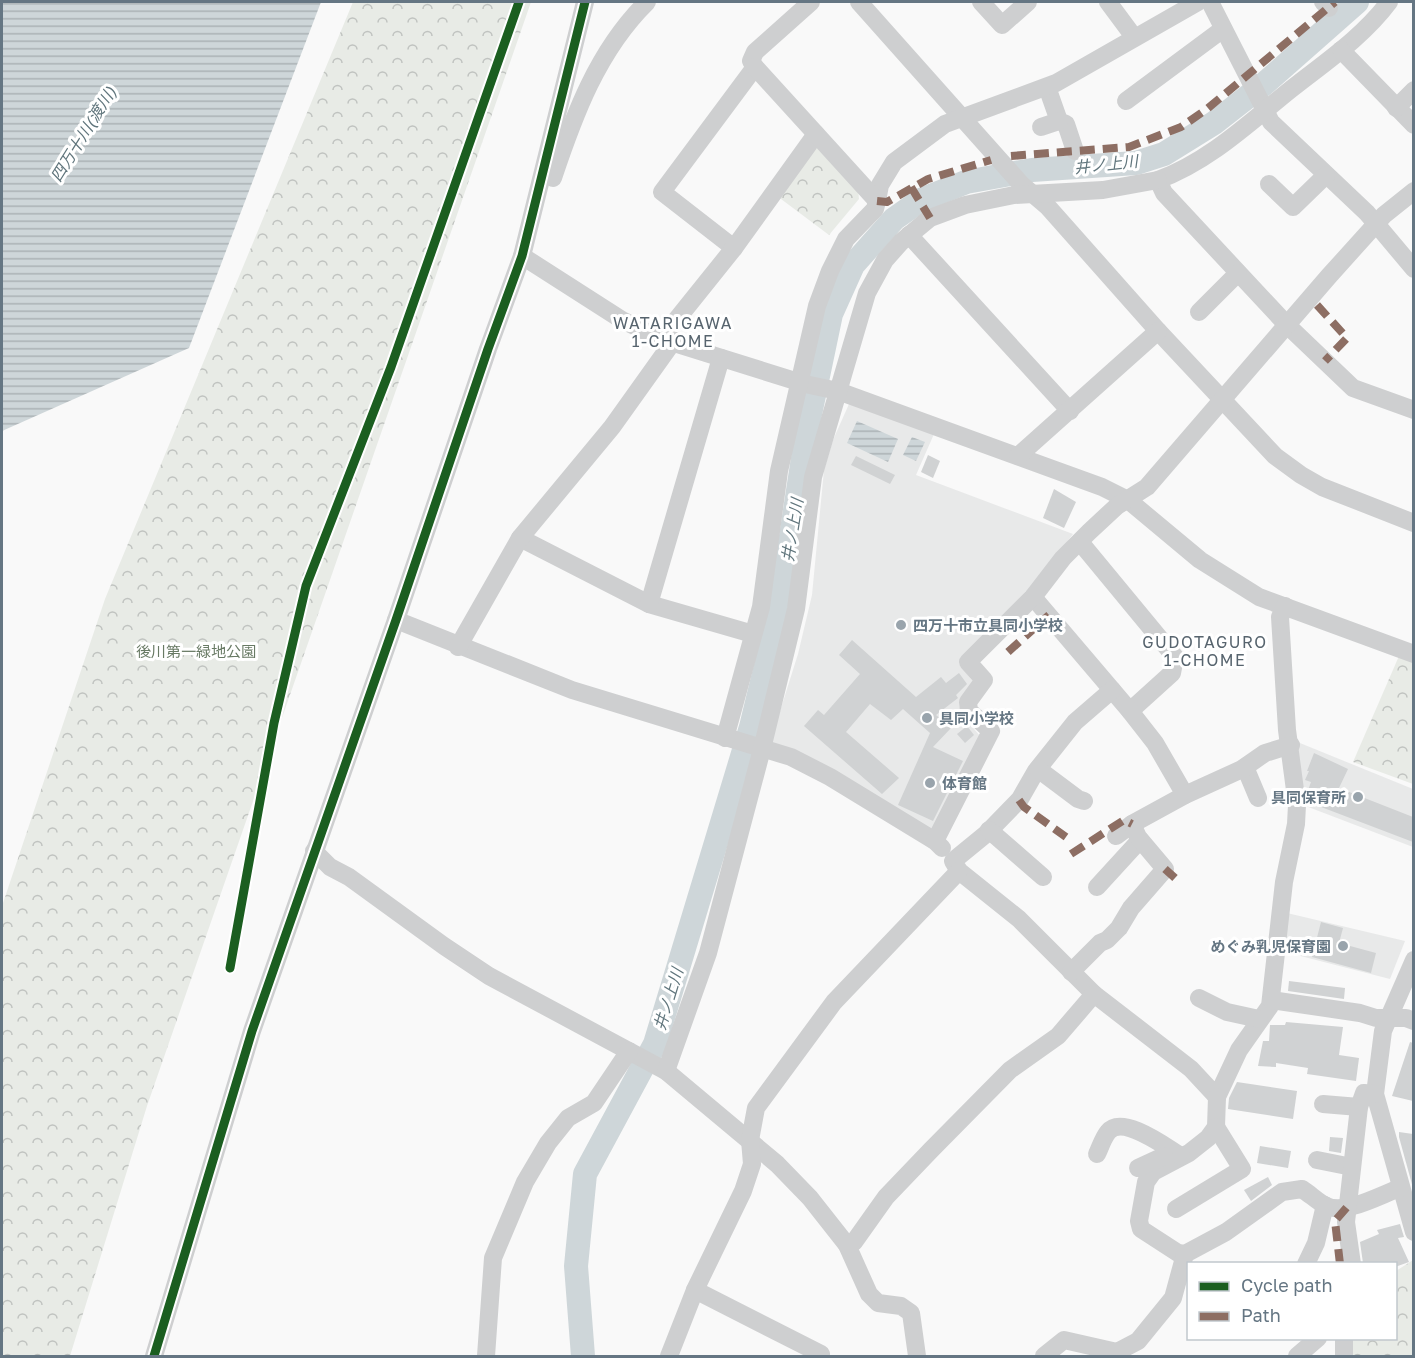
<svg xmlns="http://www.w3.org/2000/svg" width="1415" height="1358" viewBox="0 0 1415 1358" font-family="'Golos Text','Noto Sans JP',sans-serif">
<defs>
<pattern id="park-crowns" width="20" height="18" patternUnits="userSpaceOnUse" patternTransform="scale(1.5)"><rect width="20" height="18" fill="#e8ebe6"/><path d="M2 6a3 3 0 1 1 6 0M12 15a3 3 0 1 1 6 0" fill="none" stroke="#c0c3c0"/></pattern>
<pattern id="water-rules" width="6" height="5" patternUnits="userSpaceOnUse" patternTransform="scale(1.5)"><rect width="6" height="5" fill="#ced6d9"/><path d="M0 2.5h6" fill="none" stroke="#abb2b5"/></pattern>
</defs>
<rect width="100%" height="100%" fill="#f9f9f9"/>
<g fill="#e8e9e9">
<polygon points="849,404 934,434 916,475 1073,534 1025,596 959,664 975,684 959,702 961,714 981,737 933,832 770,743 798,654 812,595 824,470 833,440"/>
<polygon points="1295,741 1413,789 1413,847 1303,805"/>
<polygon points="1287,913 1405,941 1390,979 1281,951"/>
</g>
<g fill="url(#park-crowns)">
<polygon points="353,2 531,2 147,1106 70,1356 2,1356 2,906 105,599"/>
<polygon points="819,148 858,190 859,199 829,235 777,196 813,149"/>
<polygon points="1399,656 1413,661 1413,784 1353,762"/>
<polygon points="1413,1260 1413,1356 1349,1356 1349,1339 1396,1338 1396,1271"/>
</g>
<g fill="url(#water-rules)">
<polygon points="2,2 321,2 189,348 2,431"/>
<polygon points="857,421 898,439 888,462 847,443"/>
<polygon points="912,437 925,442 916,461 903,455"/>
</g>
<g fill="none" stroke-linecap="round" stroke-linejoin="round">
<polyline stroke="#ced6d9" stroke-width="24" points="583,1356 576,1266 585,1174 655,1044 751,727 780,608 809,419 831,314 853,265 894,219 921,200 966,182 1032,170 1136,163 1164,154 1214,123 1264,84 1357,2"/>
</g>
<g fill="#d0d2d3">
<polygon points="928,455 940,461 933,478 921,472"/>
<polygon points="856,456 895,475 890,484 851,465"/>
<polygon points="1054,489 1076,502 1064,528 1043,518"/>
<polygon points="852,640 916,697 941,677 946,683 959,673 967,684 956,695 958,698 936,715 951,728 933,747 963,761 933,821 898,805 930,733 903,709 891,720 870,704 846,732 899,778 882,794 804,726 818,710 824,715 860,674 839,655"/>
<polygon points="967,726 974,735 965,743 957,734"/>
<polygon points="1314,753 1348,769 1339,788 1413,817 1413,842 1308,802 1307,793 1311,782 1305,780 1309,771 1307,771"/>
<polygon points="1321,922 1343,928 1339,943 1376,953 1371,973 1312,957"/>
<polygon points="1289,981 1345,988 1344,999 1288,991"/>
<polygon points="1286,1022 1343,1027 1339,1055 1359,1058 1356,1081 1307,1074 1308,1068 1276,1063 1276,1067 1258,1066 1263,1041 1269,1041 1270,1025 1285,1025"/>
<polygon points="1410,1042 1413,1043 1413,1101 1392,1096"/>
<polygon points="1237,1082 1297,1091 1293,1119 1228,1109 1229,1098"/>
<polygon points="1399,1132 1413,1134 1413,1188 1399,1137"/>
<polygon points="1330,1137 1343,1138 1341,1153 1329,1151"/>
<polygon points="1260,1146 1291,1151 1288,1168 1257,1163"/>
<polygon points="1268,1177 1272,1185 1251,1201 1244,1190"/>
<polygon points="1400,1224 1404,1237 1398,1238 1409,1262 1395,1267 1395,1263 1363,1263 1360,1242 1379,1234 1377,1230"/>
</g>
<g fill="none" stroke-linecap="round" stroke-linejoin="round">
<g stroke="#cecfd0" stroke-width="18">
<polyline points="859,2 1021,184 1048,207 1158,331 1275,456 1301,475 1322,487 1414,523"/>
<polyline points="981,2 1002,25 1028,2"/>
<polyline points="1108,2 1134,37"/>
<polyline points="1210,2 1271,122 1367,213 1414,269"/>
<polyline points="1323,2 1329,8"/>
<path d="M1389 2C1363 37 1324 63 1290 90 1249 123 1208 162 1158 180L1164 193 1287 325 1353 388 1414 410"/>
<polyline points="1341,50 1414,125"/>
<polyline points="1047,87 1059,121 1066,124 1075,151"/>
<polyline points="1126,101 1223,29"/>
<polyline points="1396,108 1414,90"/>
<polyline points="1041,127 1059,121"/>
<path d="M553 178C574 115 598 50 647 2"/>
<polyline points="1269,184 1293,207 1326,175"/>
<polyline points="877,201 880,185 894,162 945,124 1056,83 1198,2"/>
<polyline points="909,235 1070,411"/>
<polyline points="734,248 662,192 755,67 751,61 755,52 811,2"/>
<polyline points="522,256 622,320 661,339 805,384 838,391 1102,487 1128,500 1200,560 1259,597 1414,654"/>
<polyline points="1199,312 1238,273"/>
<polyline points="661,339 734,248 816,134"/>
<polyline points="1018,456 1158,331"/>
<polyline points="520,538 649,604 753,634"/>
<polyline points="1080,542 1175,657 1172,673 1130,711"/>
<polyline points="1033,597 1130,711 1155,743 1185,795"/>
<polyline points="649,604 721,358"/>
<polyline points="396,620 572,690 791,757 830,777 935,841 942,848"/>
<polyline points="458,647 520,538 612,427 672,343"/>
<polyline points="1112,690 1075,722 1036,771 1020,799 986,834 953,861 959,871 1019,919 1094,994 1191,1069 1217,1097 1239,1050 1270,1006 1284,882 1296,824 1297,805 1287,730 1280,617 1285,606"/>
<polyline points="725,738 761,607 779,471 817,306 830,271 846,239 875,209 877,201 755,67"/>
<polyline points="1245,767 1258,798"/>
<polyline points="1038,769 1078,799 1084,801"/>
<polyline points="989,830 1043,877"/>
<polyline points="1116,836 1132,824"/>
<polyline points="935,841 991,731 969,711 968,702 984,680 968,662 1033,597 1063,558 1089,532 1117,506 1147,487 1329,276 1384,215 1414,191"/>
<polyline points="314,851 330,867 349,877 444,946 489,976 666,1071 777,1164 810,1198 847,1245 869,1294 878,1303 901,1306 911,1313 917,1356"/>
<polyline points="1097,887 1140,840"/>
<polyline points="1414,960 1383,1031 1375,1094 1414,1232"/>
<polyline points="1071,972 1100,943 1107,940 1119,928 1131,908 1165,869 1138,837 1132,824 1185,795 1242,769 1265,753 1291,745"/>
<polyline points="1199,998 1227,1012 1259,1019"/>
<polyline points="1271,1000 1360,1013 1376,1018 1406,1018 1414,1021"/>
<polyline points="666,1071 708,953 762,749 796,609 813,477 867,293 885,260 901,242 930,218 965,205 1014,195 1103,190 1158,180"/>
<path d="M1217 1097 1216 1127 1208 1138 1189 1153 1153 1172 1146 1182 1139 1221 1141 1229 1178 1253 1185 1254 1226 1232 1282 1192 1302 1189C1310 1194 1318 1202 1326 1206 1346 1215 1380 1195 1400 1188"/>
<polyline points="1323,1104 1359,1107"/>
<path d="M1097 1154C1100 1148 1103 1138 1108 1132 1122 1114 1166 1147 1181 1156"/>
<polyline points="1317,1160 1352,1167"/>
<polyline points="1138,1168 1164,1156"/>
<polyline points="1176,1209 1242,1169 1216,1127"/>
<polyline points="847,1245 854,1242 886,1197 931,1150 1010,1070 1058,1036 1094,994"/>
<polyline points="1306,1264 1316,1243 1325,1205"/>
<polyline points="1352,1264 1346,1222 1359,1107 1364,1093 1375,1094"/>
<polyline points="695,1290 821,1354"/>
<polyline points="154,1356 252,1031 396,620 488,349 522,256 585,2"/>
<polyline points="486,1356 493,1258 525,1182 548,1143 568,1118 594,1103 629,1051"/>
<polyline points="669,1356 695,1290 743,1191 752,1164 750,1140 756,1108 834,1002 959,871"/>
<polyline points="1044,1356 1064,1340 1117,1352 1138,1341 1173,1298 1185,1254"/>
<polyline points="1297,1356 1318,1338"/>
<polyline points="1344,1356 1344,1338"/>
</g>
<g stroke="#8d6e63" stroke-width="8" stroke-dasharray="15 8" stroke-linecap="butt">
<polyline points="1011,156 1129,147 1181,127 1207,109 1335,2"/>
<polyline points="911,187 930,218"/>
<polyline points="877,201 887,202 928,179 991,160"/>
<polyline points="1317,305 1347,338 1325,361"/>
<polyline points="1008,652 1049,615"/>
<polyline points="1019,800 1024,807 1066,837"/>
<polyline points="1071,854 1124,820 1132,824"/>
<polyline points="1165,869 1175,878"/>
<polyline points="1340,1264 1335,1221 1347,1207"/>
</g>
<g stroke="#fff" stroke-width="13">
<g id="cycleway">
<polyline points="230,968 274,723 306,586 391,367 519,2"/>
<polyline points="154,1356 252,1031 396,620 488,349 522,256 585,2"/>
</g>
</g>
<use href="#cycleway" stroke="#1b5e20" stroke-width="9"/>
</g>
<g fill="#99a4ac" stroke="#fff" stroke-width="2">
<circle cx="901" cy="625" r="6"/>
<circle cx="927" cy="718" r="6"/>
<circle cx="930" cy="783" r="6"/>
<circle cx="1358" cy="797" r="6"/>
<circle cx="1343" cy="946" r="6"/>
</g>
<g text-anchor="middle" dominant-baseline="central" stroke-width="6" stroke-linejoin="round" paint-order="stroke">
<g font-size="15" font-weight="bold" fill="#657683" stroke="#fff" text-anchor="start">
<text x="913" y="625">四万十市立具同小学校</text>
<text x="939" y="718">具同小学校</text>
<text x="942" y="783">体育館</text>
<text x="1346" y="797" text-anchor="end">具同保育所</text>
<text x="1331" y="946" text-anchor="end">めぐみ乳児保育園</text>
</g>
<g font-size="15" fill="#687a64" stroke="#fff">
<text x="196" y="651">後川第一緑地公園</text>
</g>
<g font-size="16" font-style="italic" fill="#60757c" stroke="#fff">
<text transform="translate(83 134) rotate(-58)">四万十川(渡川)</text>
<text transform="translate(1106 164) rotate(-6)">井ノ上川</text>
<text transform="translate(792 530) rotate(-81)">井ノ上川</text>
<text transform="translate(668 999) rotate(-73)">井ノ上川</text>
</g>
<g font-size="16" letter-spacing="1.5" fill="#57646e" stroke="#fff">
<text x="673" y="323">WATARIGAWA<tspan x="673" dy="18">1-CHOME</tspan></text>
<text x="1205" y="642">GUDOTAGURO<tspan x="1205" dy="18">1-CHOME</tspan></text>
</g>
</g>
<rect width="1415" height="1358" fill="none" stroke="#657683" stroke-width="6"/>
<rect x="1187" y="1262" width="210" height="78" fill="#ffffff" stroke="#c1c8cd" stroke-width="1.5"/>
<rect x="1199" y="1282" width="30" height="9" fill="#1b5e20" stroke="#c1c8cd" stroke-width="1.5"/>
<text x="1241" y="1292" font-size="18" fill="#657683">Cycle path</text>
<rect x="1199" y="1312" width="30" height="9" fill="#8d6e63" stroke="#c1c8cd" stroke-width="1.5"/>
<text x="1241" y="1322" font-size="18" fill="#657683">Path</text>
</svg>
